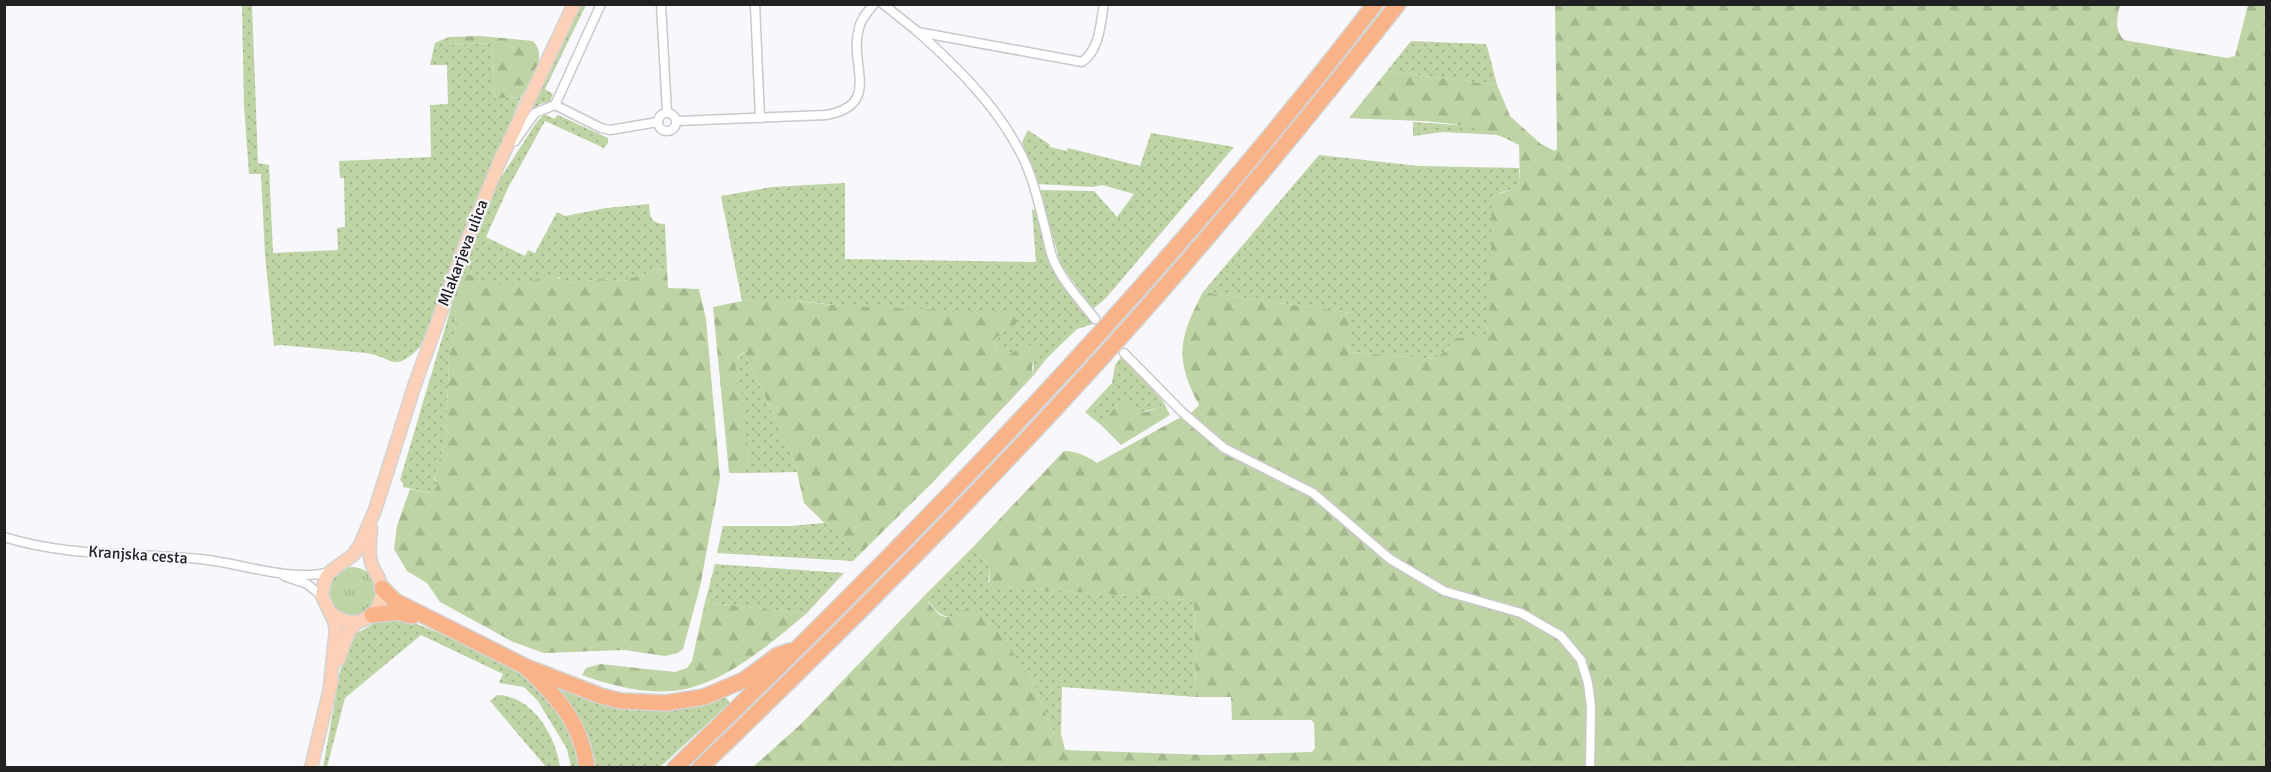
<svg xmlns="http://www.w3.org/2000/svg" width="2271" height="772" viewBox="0 0 2271 772" font-family="Signika,sans-serif">
<defs>
<pattern id="grass-dots" width="8" height="8" patternUnits="userSpaceOnUse" patternTransform="scale(1.5)"><rect width="8" height="8" fill="#bed4a4"/><path d="M2 2h.1M6 6h.1" fill="none" stroke="#a3b68d" stroke-width="1.8" stroke-linecap="round"/></pattern>
<pattern id="forest-firs" width="22" height="20" patternUnits="userSpaceOnUse" patternTransform="scale(1.5)"><rect width="22" height="20" fill="#bed4a4"/><path d="M5 1l3.5 6h-7zM16 11l3.5 6h-7z" fill="#a3b68d"/></pattern>
<pattern id="park-tufts" width="24" height="20" patternUnits="userSpaceOnUse" patternTransform="scale(1.5)"><rect width="24" height="20" fill="#bed4a4"/><path d="M3 7l-1-3M5 7V3M7 7l1-3M15 17l-1-3M17 17v-4M19 17l1-3" fill="none" stroke="#a3b68d"/></pattern>
</defs>
<rect width="100%" height="100%" fill="#f7f7fc"/>
<g fill="url(#grass-dots)">
<path d="M242 5H252L258 163 269 165 273 253 338 250 337 228 345 227 344 178H340L339 161 431 157 430 105 448 104 447 65H430L435 43 449 37V45L492 43 495 99 521 97 482 188 420 347C393 374 393 357 366 353L280 345 274 346 265 254 261 174H249L244 105Z"/>
<polygon points="580,5 586,5 545,89 553,94 550,102 540,104 526,115"/>
<polygon points="1411,41 1485,44 1487,46 1497,85 1387,71"/>
<path d="M544 114 554 119 558 115 608 138V143L604 148 545 121 508 188 486 237 525 256 528 250 535 253 557 212 565 216 606 208 649 204C650 217 650 223 665 224L667 269 656 270 623 281 600 279 571 283 564 282 559 277C538 277 518 288 497 285 485 284 472 276 461 272L496 185 536 123Z"/>
<polygon points="1413,122 1473,126 1499,135 1443,132 1413,136"/>
<polygon points="1028,130 1049,144 1050,147 1067,151 1068,148 1140,166 1151,133 1234,147 1106,298 1093,309 1061,265 1039,190 1094,191 1117,217 1134,194 1102,185 1093,187 1038,184 1022,142"/>
<polygon points="1319,155 1419,166 1519,168 1520,183 1516,188 1499,193 1489,324 1485,338 1450,345 1442,355 1434,359 1351,352 1347,345 1350,313 1203,292"/>
<path d="M845 183V259L1036 262 1032 210 1035 209 1051 264 1061 282 1092 320 1093 324 1077 329 1047 358 1033 376 1034 359 1011 354 996 348 994 339C911 321 827 295 742 301L721 196 772 187Z"/>
<polygon points="448,318 457,320 457,323 449,357 446,440 434,477 437,486 432,493 403,487 403,483 400,480"/>
<polygon points="744,352 788,446 797,472 745,473 749,458 735,371 735,362"/>
<polygon points="1122,356 1163,401 1161,407 1139,413 1118,403 1101,425 1085,412 1112,383 1115,365"/>
<polygon points="825,523 858,556 853,561 717,553 723,526 790,526"/>
<path d="M973 547 990 567 988 582 1005 587 1189 600 1194 603 1196 697 1062 687 1061 733H1054L1030 676 966 608 955 617C938 618 934 607 924 596Z"/>
<polygon points="715,564 844,573 806,614 705,602"/>
<polygon points="385,617 412,622 478,649 528,679 565,714 584,767 571,767 567,749 538,701 524,687 499,683 503,674 421,635 345,698 327,767 323,768 340,671 354,635"/>
<path d="M552 684 576 692 709 702 725 696 730 703 660 767H596C591 731 575 711 552 684Z"/>
<path d="M497 695C532 695 556 736 560 767H546L490 701Z"/>
</g>
<g fill="url(#forest-firs)">
<path d="M1555 5H2120C2117 18 2114 29 2124 40L2227 58 2235 56 2248 5H2266V767L752 768 801 724 924 596C929 602 933 610 940 615 957 624 966 598 981 610L1030 676 1054 733H1061L1065 750 1210 755 1312 752 1315 748 1314 723 1311 720H1232L1231 697H1196L1194 603 1189 600 989 586 990 567 973 547 1064 451C1077 451 1087 456 1097 463L1181 417 1198 432 1204 428 1191 416V413L1199 405C1174 358 1179 338 1203 292L1351 313 1347 345 1351 352 1434 359 1446 351 1453 338H1485L1489 324 1492 196 1516 188 1520 183 1519 145C1468 116 1406 122 1349 118L1387 71 1497 85 1510 116 1541 144 1555 151 1557 149Z"/>
<path d="M481 36 533 41C549 58 530 80 521 97L495 99 492 43 449 45V37Z"/>
<polygon points="667,269 668,288 699,289 706,319 720,478 700,587 683,649 678,653 665,656 624,650 544,653 513,642 440,602 427,583 407,571 394,549 397,526 410,489 432,493 437,486 434,475 446,440 449,357 457,322 457,320 448,318 461,272 496,285 520,284 552,275 570,283 600,279 623,281 656,270"/>
<path d="M776 299 842 306 1013 313 1016 318V324L994 339 996 348 1011 354 1025 343 1037 349 1032 367 1033 376 934 481 858 556 804 503 797 472 788 446 744 352C732 360 735 371 740 382L749 458 745 473H729L713 307 742 301Z"/>
<path d="M1126 400 1130 401C1140 418 1144 412 1161 407L1163 401 1170 415 1121 445 1101 425 1118 403Z"/>
<path d="M705 602 806 614C772 642 734 676 690 688 656 697 614 687 582 675L586 668 600 664 675 672 687 668 692 661Z"/>
</g>
<circle fill="url(#park-tufts)" cx="352" cy="592" r="25"/>
<g fill="none" stroke-linecap="round" stroke-linejoin="round">
<g stroke="#c8c8cd" stroke-width="11">
<g id="street">
<polyline points="661,4 667,112"/>
<polyline points="755,4 760,118"/>
<path d="M883 4 918 32 1082 62C1100 49 1100 25 1104 4"/>
<path d="M918 32C956 66 995 104 1019 150 1033 175 1039 205 1046 232 1048 241 1050 251 1053 259 1062 281 1081 301 1095 319"/>
<polyline points="555,105 601,4"/>
<circle cx="667" cy="122" r="9"/>
<path d="M677 121 826 115C883 105 848 64 859 28 861 19 868 11 874 4"/>
<polyline points="515,141 535,113 555,105 601,128 610,130 658,122"/>
<polyline points="1124,353 1183,413 1224,448 1313,493 1390,559 1444,591 1521,613 1561,636 1581,660 1588,683 1591,706 1590,768"/>
<path d="M4 537C70 558 141 552 208 560 247 565 291 582 330 572"/>
<polyline points="284,576 307,584 322,596"/>
</g>
</g>
<g stroke="#d3d3d3" stroke-width="15">
<g id="primary">
<path d="M330 612C339 620 348 624 360 621 378 616 387 595 379 579 377 573 372 569 371 562 368 552 370 540 371 529"/>
<polyline points="338,660 349,631 357,622"/>
<polyline points="330,686 336,629 334,621 322,596 325,579 330,572 353,555 360,545 375,510 415,384 466,243 499,163 574,4"/>
<polyline points="311,768 332,680"/>
</g>
</g>
<g stroke="#d3d3d3" stroke-width="18">
<g id="highway">
<polyline points="382,588 395,601 526,667 601,696 621,701 666,703 704,697 744,680 778,655 790,651"/>
<polyline points="372,615 396,612 412,616"/>
<path d="M530 671C561 701 581 724 587 768"/>
<path d="M675 768C924 528 1165 278 1375 4"/>
<path d="M700 768C867 607 1031 442 1183 266 1257 180 1328 93 1398 4"/>
</g>
</g>
<use href="#street" stroke="#fff" stroke-width="8"/>
<use href="#primary" stroke="#fcd1b8" stroke-width="12"/>
<use href="#highway" stroke="#fab389" stroke-width="15"/>
</g>
<g text-anchor="middle" dominant-baseline="central" stroke-width="4.5" stroke-linejoin="round" paint-order="stroke">
<g font-size="16" fill="#212122" stroke="#f7f7fc">
<text transform="translate(463 253) rotate(-69)">Mlakarjeva ulica</text>
<text transform="translate(138 555) rotate(4)">Kranjska cesta</text>
</g>
</g>
<rect width="2271" height="772" fill="none" stroke="#212122" stroke-width="12"/>
</svg>
